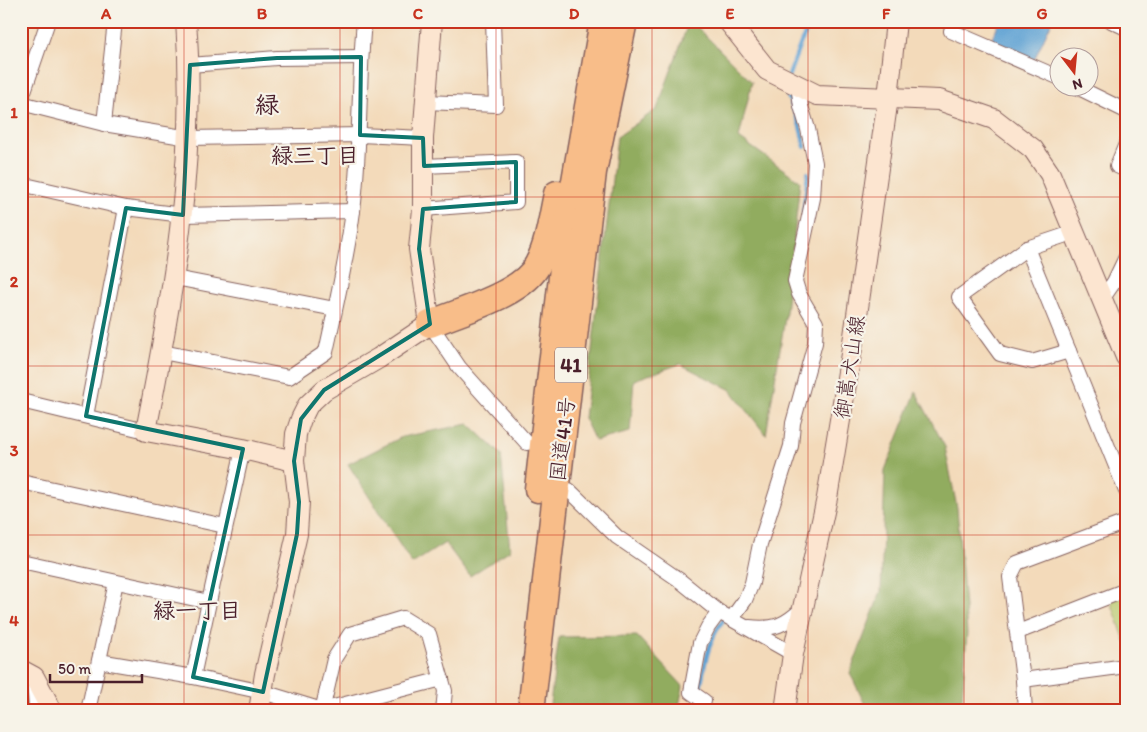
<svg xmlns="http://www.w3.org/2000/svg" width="1147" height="732" viewBox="0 0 1147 732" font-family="Itim,'Klee One',sans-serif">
<rect width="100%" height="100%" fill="#f7f3e8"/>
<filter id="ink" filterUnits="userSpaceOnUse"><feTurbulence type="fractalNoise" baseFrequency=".02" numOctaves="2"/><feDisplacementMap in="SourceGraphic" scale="10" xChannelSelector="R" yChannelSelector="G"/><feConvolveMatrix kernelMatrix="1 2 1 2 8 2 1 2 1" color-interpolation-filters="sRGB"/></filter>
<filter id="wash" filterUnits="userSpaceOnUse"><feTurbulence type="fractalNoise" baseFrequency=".0096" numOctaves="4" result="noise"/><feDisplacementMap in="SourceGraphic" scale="20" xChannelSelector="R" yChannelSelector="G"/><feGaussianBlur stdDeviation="1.12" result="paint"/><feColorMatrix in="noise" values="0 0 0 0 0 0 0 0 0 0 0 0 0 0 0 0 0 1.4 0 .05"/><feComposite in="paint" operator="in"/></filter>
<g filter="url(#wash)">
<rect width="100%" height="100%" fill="#f3daba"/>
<polygon fill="#b7c86b" stroke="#80744b" points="1126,590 1126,644 1109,596"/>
<g fill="#91ac5f" stroke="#6e6645">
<polygon points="689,21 691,21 752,82 739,138 800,181 786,312 766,435 731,390 680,364 634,380 630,432 595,441 584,418 617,137 657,109"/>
<polygon points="916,392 945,447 957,508 967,633 961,711 868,711 850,673 881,591 885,470"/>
<polygon points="469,424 501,454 510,550 470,576 445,543 412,564 348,464 402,437"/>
<polygon points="637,636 683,686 678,711 549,711 559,637"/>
</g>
<polygon fill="#60a3d4" stroke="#556180" points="1000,21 1052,21 1034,60 991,40"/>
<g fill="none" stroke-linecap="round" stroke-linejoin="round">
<g stroke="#60a3d4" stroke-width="4">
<polyline points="789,75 801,42 809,27 797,21"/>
<polyline points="787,87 787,94 799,123 805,147"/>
<polyline points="803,213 808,173"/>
<path d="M699 694C705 665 707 642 724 619"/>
</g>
</g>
</g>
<g filter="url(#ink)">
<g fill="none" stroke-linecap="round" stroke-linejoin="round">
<g stroke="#85605d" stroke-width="16">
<g id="street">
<polyline points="955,21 951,31 1060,78"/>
<polyline points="1111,21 1126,28"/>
<polyline points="190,65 277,58 361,57"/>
<polyline points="1079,88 1126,111"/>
<polyline points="21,100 48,21"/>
<polyline points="426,102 496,105 493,21"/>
<polyline points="21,103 104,124 115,21"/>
<polyline points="104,124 189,138 360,135 423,138"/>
<polyline points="1126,144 1117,166 1126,170"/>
<polyline points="21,184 126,208 183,215 353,211"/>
<polyline points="423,209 516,202 516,162 424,166"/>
<polyline points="1075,232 1027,248 1126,491"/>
<polyline points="1027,248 959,297 1000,354 1032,362 1069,351"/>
<polyline points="175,278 335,309"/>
<polyline points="1103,298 1114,282 1126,257"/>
<polyline points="430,324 459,367 527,443"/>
<path d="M162 352 289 377 326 352C336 306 347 258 353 211 361 148 358 84 364 21"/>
<polyline points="21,401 146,431"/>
<polyline points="86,416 126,208"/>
<polyline points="21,482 225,526"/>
<polyline points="569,490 617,537 678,579 719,612 793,654"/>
<polyline points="21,561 209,602 243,449"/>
<polyline points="732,618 745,600 752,583 760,544 791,446 793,423 815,343 816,323 799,294 795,281 813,198 815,163 808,129 801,106 798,85"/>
<path d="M749 627C775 630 785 625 803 608"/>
<polyline points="1018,632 1126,590"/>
<polyline points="99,661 193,677 263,692 322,710 442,679"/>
<polyline points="193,677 209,602"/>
<polyline points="1023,680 1126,666"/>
<polyline points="34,682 36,706 38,711"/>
<polyline points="88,711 116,582"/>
<polyline points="322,711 334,659 350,634 403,618 429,634 445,691 443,711"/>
<polyline points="701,711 704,701 691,692 700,643 708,627 719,612"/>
<polyline points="1025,711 1023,680 1010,577 1017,563 1126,522"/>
</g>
</g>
<g stroke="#85605d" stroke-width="22">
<g id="secondary">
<path d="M186 21C197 162 173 294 146 431L243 449 294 461"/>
<polyline points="728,21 767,70 817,95 939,100 994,119 1033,149 1050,174 1126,357"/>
<polyline points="21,670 34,677 52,711"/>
<polyline points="259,711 265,674 297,534 299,502 294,461 296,434 301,419 308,405 324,390 379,358 430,324 419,249 423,209 423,138 432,21"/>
<polyline points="785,711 793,654 827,498 854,336 888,98 896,21"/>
</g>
</g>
<g stroke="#85605d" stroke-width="29">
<g id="highway">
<path d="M430 324C460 311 524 294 538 264 549 243 552 217 557 194"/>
<polyline points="538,489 569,215 603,21"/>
<polyline points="531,711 593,172 624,21"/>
</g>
</g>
<use href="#street" stroke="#fff" stroke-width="14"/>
<use href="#secondary" stroke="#fce5d0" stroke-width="20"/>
<use href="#highway" stroke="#f8bd89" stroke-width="26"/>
</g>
</g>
<path fill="none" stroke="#0f766e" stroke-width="4" stroke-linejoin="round" d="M361 57 360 135 423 138 424 166 516 162V202L423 209 419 249 430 324 324 390 301 419 294 461 299 502 297 534 263 692 193 677 243 449 86 416 126 208 183 215 190 65 277 58Z"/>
<path fill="none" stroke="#c8321e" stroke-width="1" stroke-opacity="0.55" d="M184 21V711M340 21V711M496 21V711M652 21V711M808 21V711M964 21V711M21 197H1126M21 366H1126M21 535H1126"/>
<g text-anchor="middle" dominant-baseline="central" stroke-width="4.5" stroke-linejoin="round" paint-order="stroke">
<rect fill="#f7f3e8" stroke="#7e5f64" stroke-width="1" x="555" y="347.5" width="32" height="35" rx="4"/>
<g font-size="20" font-weight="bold" fill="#4a1f2b">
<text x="571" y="365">41</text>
</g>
<g font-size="21" fill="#4a1f2b" stroke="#f7f3e8">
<text transform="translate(849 367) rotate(-81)">御嵩犬山線</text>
<text transform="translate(562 439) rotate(-83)">国道41号</text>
</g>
<g font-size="22" font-weight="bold" fill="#4a1f2b" stroke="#f7f3e8">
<text x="315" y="155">緑三丁目</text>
<text x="197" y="610">緑一丁目</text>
</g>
<g font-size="24" font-weight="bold" fill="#4a1f2b" stroke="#f7f3e8">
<text x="267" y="104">緑</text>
</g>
</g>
<rect width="1147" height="732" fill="none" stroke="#f7f3e8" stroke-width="55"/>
<g transform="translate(1074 72) rotate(164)"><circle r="24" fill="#f7f3e8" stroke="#b29e9c"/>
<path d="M0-4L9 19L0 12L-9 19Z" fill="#c8321e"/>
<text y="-8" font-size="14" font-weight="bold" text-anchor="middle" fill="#4a1f2b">N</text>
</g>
<path d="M50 674v8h92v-8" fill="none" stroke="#4a1f2b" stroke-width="2.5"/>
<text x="58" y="674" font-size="15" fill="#4a1f2b" stroke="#f7f3e8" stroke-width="4" paint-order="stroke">50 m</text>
<rect x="28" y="28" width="1092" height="676" fill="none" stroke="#c8321e" stroke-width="2"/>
<g font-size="16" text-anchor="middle" font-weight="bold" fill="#c8321e">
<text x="106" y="19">A</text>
<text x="262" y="19">B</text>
<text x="418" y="19">C</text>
<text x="574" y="19">D</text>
<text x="730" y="19">E</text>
<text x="886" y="19">F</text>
<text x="1042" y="19">G</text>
<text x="14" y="118">1</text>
<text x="14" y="287">2</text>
<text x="14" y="456">3</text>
<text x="14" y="626">4</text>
</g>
</svg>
